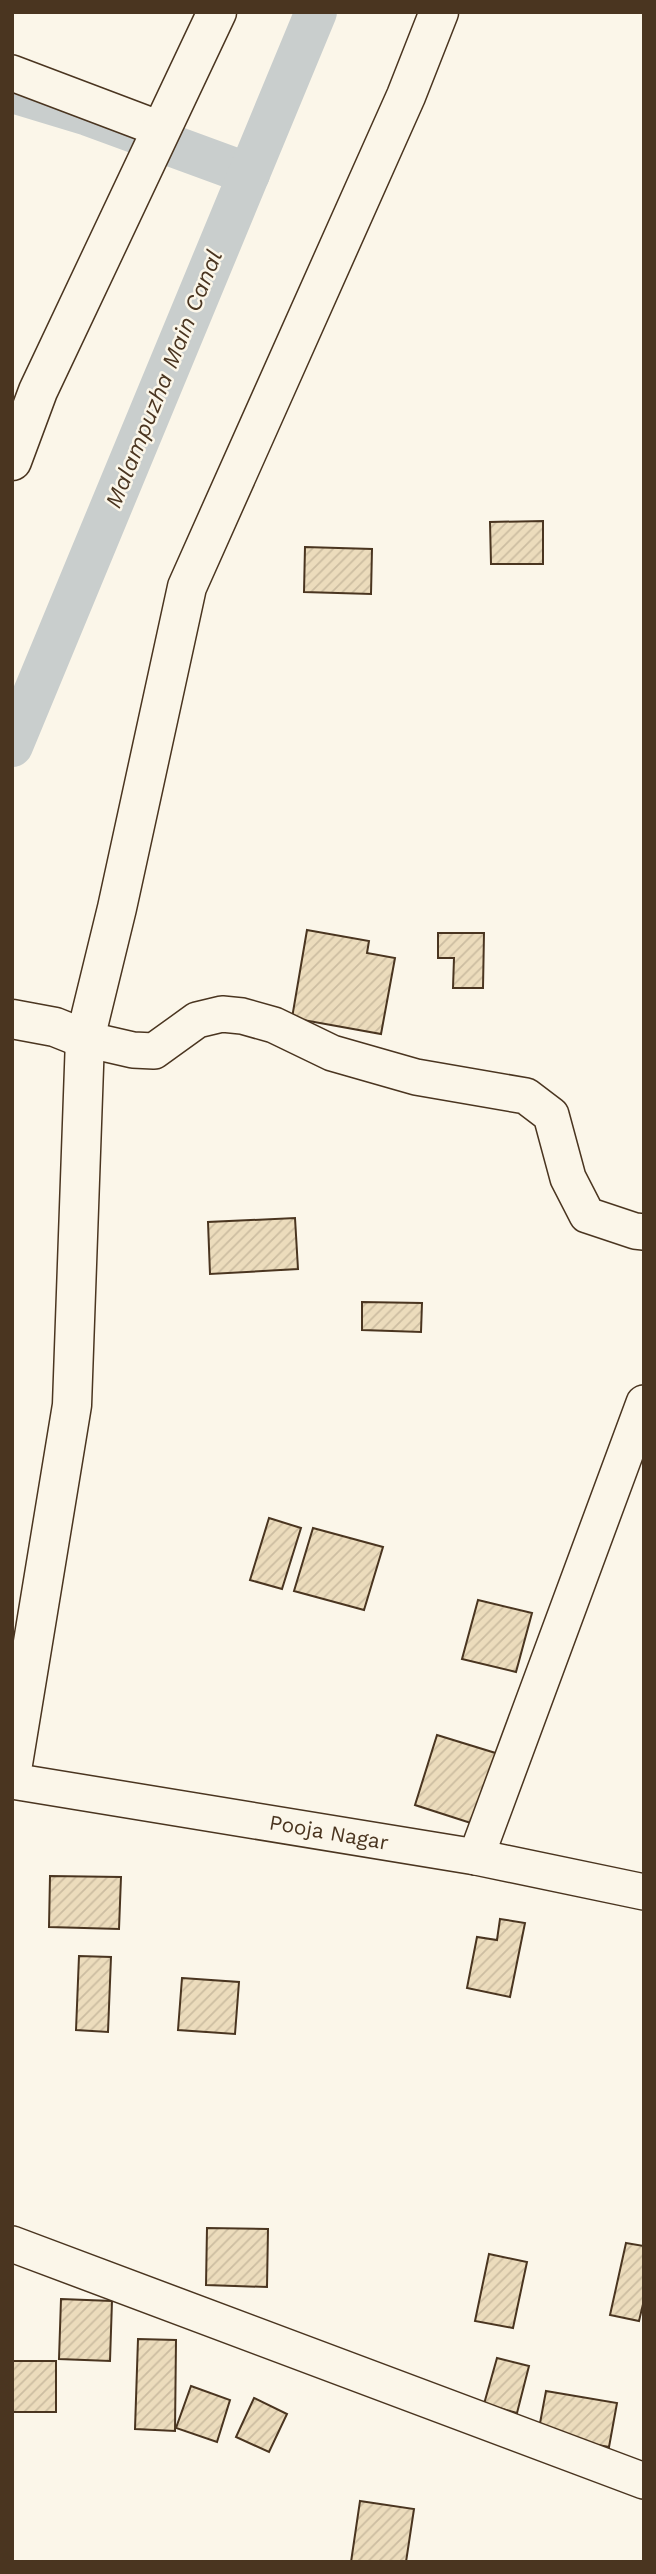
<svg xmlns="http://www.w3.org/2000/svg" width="656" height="2574" viewBox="0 0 656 2574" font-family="'Work Sans',sans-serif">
<defs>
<pattern id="building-hatch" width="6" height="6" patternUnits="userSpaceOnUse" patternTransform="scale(1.75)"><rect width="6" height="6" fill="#ecdcbc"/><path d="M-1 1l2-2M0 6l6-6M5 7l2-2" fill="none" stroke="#ccbda1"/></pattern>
</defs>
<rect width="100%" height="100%" fill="#fbf6e9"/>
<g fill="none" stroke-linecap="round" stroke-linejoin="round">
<g stroke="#c9cecd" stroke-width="42">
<polyline points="12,92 88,115 249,174"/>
<polyline points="12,746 316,12"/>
</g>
</g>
<g fill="url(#building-hatch)" stroke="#4a3520" stroke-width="2">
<polygon points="543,521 543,564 491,564 490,522"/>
<polygon points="305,547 372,549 371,594 304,592"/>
<polygon points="307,930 369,941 367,953 395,958 381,1034 292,1018"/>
<polygon points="438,933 484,933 483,988 453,988 454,958 438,958"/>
<polygon points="295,1218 298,1269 210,1274 208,1222"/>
<polygon points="362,1302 422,1303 421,1332 362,1330"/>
<polygon points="269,1518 301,1528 282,1589 250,1580"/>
<polygon points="313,1528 383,1547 364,1610 294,1591"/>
<polygon points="478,1600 532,1613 516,1672 462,1659"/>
<polygon points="437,1735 502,1755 480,1826 415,1805"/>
<polygon points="50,1876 121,1877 119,1929 49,1927"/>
<polygon points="500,1919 525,1923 510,1997 467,1988 477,1937 497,1940"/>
<polygon points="79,1956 111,1957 108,2032 76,2030"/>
<polygon points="182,1978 239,1982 235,2034 178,2030"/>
<polygon points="207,2228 268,2229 267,2287 206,2285"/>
<polygon points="626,2243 644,2246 644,2300 639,2321 610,2315"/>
<polygon points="489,2254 527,2262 513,2328 475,2321"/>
<polygon points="61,2299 112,2301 110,2361 59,2359"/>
<polygon points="138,2339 176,2340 175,2431 135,2429"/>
<polygon points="497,2358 529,2366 517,2413 484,2404"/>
<rect x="12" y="2361" width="44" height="51"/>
<polygon points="191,2386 230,2400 217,2442 176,2428"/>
<polygon points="546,2391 617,2403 609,2447 538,2434"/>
<polygon points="254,2398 287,2414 269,2452 236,2437"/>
<polygon points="360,2501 414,2509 406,2562 351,2562"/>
</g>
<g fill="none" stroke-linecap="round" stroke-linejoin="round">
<g stroke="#4a3520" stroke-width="38">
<g id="street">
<polyline points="12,73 160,129"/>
<polyline points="85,1039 133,1050 154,1051 197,1020 222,1014 242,1016 274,1025 332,1053 416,1077 526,1096 551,1115 568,1178 587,1215 635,1231 644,1232"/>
<polyline points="12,1781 476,1857 644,1892"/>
<polyline points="476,1857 644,1403"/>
<polyline points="12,2244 644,2481"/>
</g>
</g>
<g stroke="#4a3520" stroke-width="41">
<g id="secondary">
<polyline points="12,461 38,391 217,12"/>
<polyline points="12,1019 55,1027 85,1039"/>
<polyline points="12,1770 72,1405 85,1039 117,908 187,587 406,96 439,12"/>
</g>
</g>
<use href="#street" stroke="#fbf6e9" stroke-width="35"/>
<use href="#secondary" stroke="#fbf6e9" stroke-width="38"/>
</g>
<g text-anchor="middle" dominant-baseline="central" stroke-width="5" stroke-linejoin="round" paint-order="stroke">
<g font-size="21" fill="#4a3520" stroke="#fbf6e9">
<text transform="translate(329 1832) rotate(10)">Pooja Nagar</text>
</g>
<g font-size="23" font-style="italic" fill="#4a3520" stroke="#fbf6e9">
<text transform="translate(164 379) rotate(-68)">Malampuzha Main Canal</text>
</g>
</g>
<rect width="656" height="2574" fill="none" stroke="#4a3520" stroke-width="28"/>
</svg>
